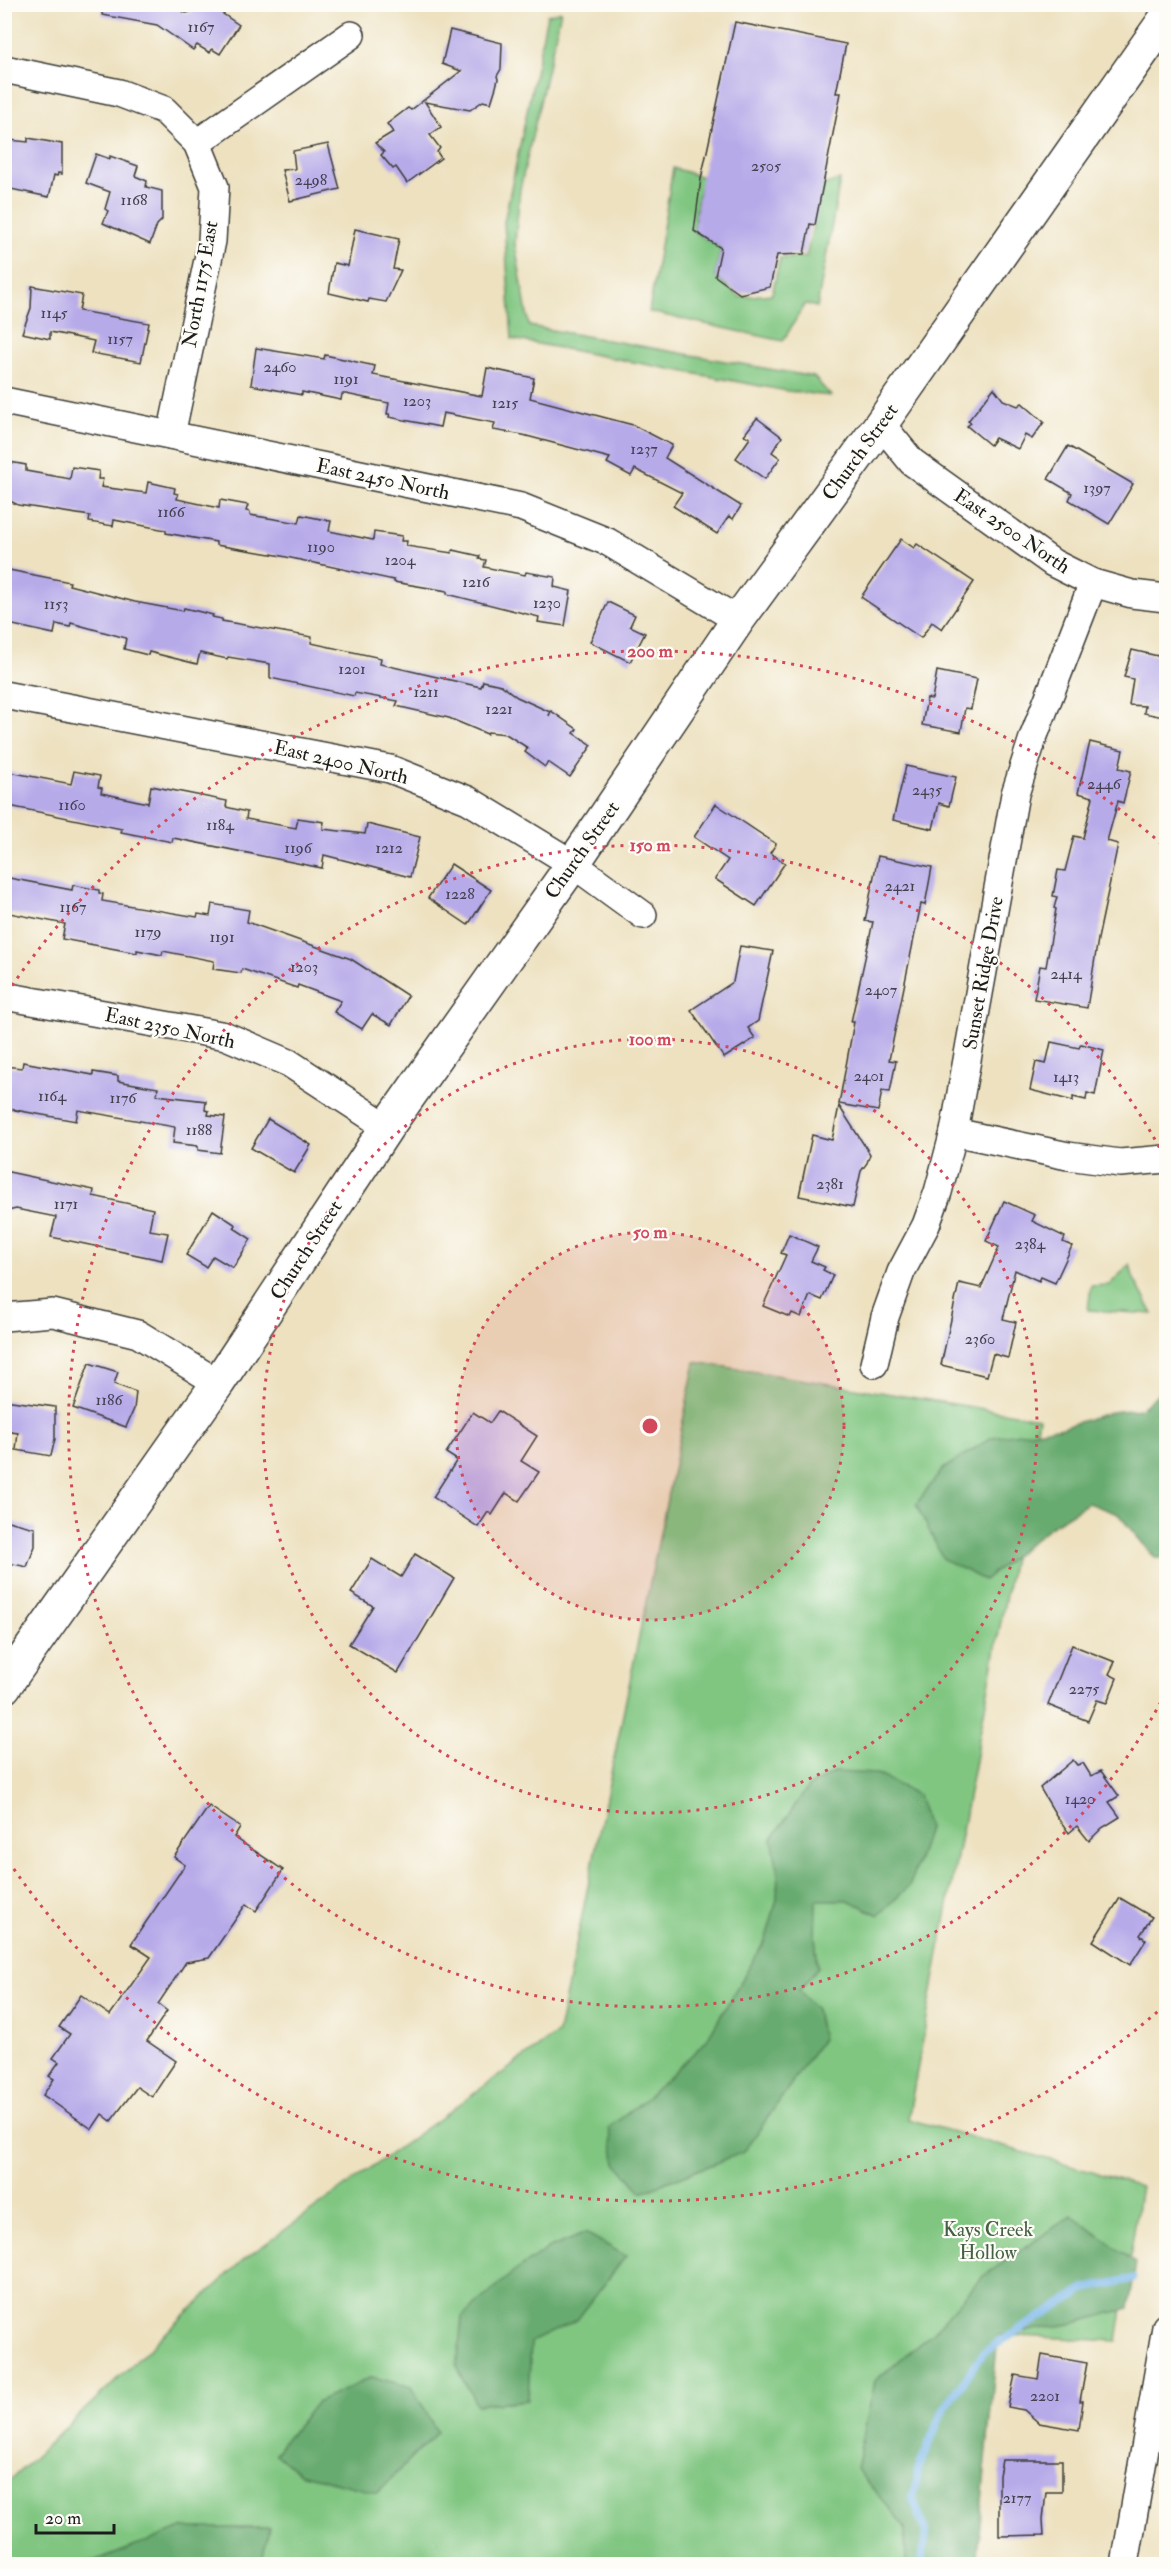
<svg xmlns="http://www.w3.org/2000/svg" width="1171" height="2569" viewBox="0 0 1171 2569" font-family="'IM FELL Double Pica',serif">
<rect width="100%" height="100%" fill="#fdfcf7"/>
<filter id="ink" filterUnits="userSpaceOnUse"><feTurbulence type="fractalNoise" baseFrequency=".0167" numOctaves="2"/><feDisplacementMap in="SourceGraphic" scale="12" xChannelSelector="R" yChannelSelector="G"/><feConvolveMatrix kernelMatrix="1 2 1 2 8 2 1 2 1" color-interpolation-filters="sRGB"/></filter>
<filter id="wash" filterUnits="userSpaceOnUse"><feTurbulence type="fractalNoise" baseFrequency=".008" numOctaves="4" result="noise"/><feDisplacementMap in="SourceGraphic" scale="24" xChannelSelector="R" yChannelSelector="G"/><feGaussianBlur stdDeviation="1.35" result="paint"/><feColorMatrix in="noise" values="0 0 0 0 0 0 0 0 0 0 0 0 0 0 0 0 0 1.4 0 .05"/><feComposite in="paint" operator="in"/></filter>
<g filter="url(#wash)">
<rect width="100%" height="100%" fill="#ede1c0"/>
<g fill="#80c681" stroke="#4e714e" stroke-width="1.5">
<polygon points="561,11 520,189 515,244 529,326 814,377 831,396 787,391 512,339 504,222 547,15"/>
<polygon points="673,168 703,177 697,202 694,231 721,248 715,276 740,297 772,294 780,258 806,257 822,185 840,180 817,307 805,304 783,341 649,312"/>
<polygon points="1130,1264 1133,1277 1153,1314 1088,1310 1091,1286 1109,1285"/>
<polygon points="695,1362 1039,1418 908,2119 1141,2186 1117,2341 998,2335 857,2469 905,2527 906,2564 5,2564 5,2485 243,2260 558,2033"/>
</g>
<g fill="#68ab6f" stroke="#426446" stroke-width="1.5">
<polygon points="1166,1387 1166,1558 1155,1558 1118,1514 1088,1503 1051,1526 984,1580 943,1559 916,1504 943,1469 992,1437 1063,1427 1111,1412 1140,1409"/>
<polygon points="834,1772 877,1774 918,1795 928,1828 910,1885 879,1915 848,1900 816,1900 815,1936 818,1967 799,1991 816,2009 822,2039 744,2152 641,2192 616,2163 609,2128 650,2095 706,2041 766,1939 777,1899 778,1871 772,1839 807,1788"/>
<polygon points="1072,2215 1136,2263 1129,2308 1076,2323 998,2336 976,2564 906,2564 905,2527 856,2469 875,2381 932,2333 982,2277"/>
<polygon points="586,2233 626,2256 577,2320 531,2342 528,2400 477,2405 457,2367 462,2317 511,2274 547,2249"/>
<polygon points="372,2377 412,2387 437,2432 377,2493 299,2473 275,2453 316,2403"/>
<polygon points="182,2528 269,2528 262,2561 257,2564 63,2564 97,2561"/>
</g>
<g fill="none" stroke-linecap="round" stroke-linejoin="round">
<polyline stroke="#78b5ea" stroke-width="8" points="922,2564 926,2533 913,2499 918,2471 942,2412 984,2352 1085,2289 1133,2279"/>
</g>
<g id="blocks">
<g fill="#b7aae9">
<polygon points="103,4 169,4 186,13 190,12 195,4 223,4 220,12 239,25 220,54 212,49 210,53 197,45 193,50 157,25 102,15"/>
<polygon points="735,22 846,44 836,93 841,93 815,225 810,224 804,254 777,255 770,287 740,294 715,276 721,248 694,231 701,179"/>
<polygon points="450,30 502,43 501,69 497,76 498,79 496,87 491,103 483,101 470,110 425,102 441,127 430,135 440,148 437,152 441,158 407,183 396,167 393,169 381,155 384,152 375,143 393,132 387,124 408,108 411,110 461,71 442,64"/>
<polygon points="28,138 62,144 62,174 58,173 57,176 54,175 49,197 6,188 5,143 9,143 9,140 28,142"/>
<polygon points="328,144 340,189 290,201 282,170 295,169 293,151"/>
<polygon points="96,154 110,159 110,156 138,166 135,176 147,181 146,187 162,191 162,220 157,225 150,244 103,223 108,211 105,209 110,192 86,183"/>
<polygon points="355,229 399,239 393,269 401,270 386,302 369,299 368,302 329,293 334,263 348,266"/>
<polygon points="32,286 82,295 79,311 149,323 141,362 91,353 94,341 50,332 50,339 22,333 31,308"/>
<polygon points="256,348 324,359 325,355 375,366 373,375 482,396 487,368 534,378 530,398 633,425 672,445 665,458 741,506 733,519 729,516 717,534 673,506 682,493 635,469 631,476 607,463 610,458 523,435 493,430 495,423 443,413 440,427 389,417 390,414 387,414 389,403 346,394 342,394 341,400 302,392 302,395 251,385"/>
<polygon points="994,388 1003,400 1018,406 1022,403 1044,422 1032,439 1025,435 1018,449 995,438 990,445 967,426 971,423 968,421"/>
<polygon points="757,418 782,437 772,452 780,458 765,479 736,458 750,438 744,435"/>
<polygon points="1068,446 1133,484 1109,524 1069,500 1072,493 1048,479"/>
<polygon points="4,461 26,465 26,471 70,479 72,467 99,471 98,479 103,479 101,487 146,493 148,482 175,488 174,493 178,494 177,499 219,508 220,500 248,505 246,511 250,512 250,515 299,523 301,515 331,521 329,531 373,540 374,532 402,536 401,541 407,541 406,546 452,553 453,550 480,556 479,559 486,560 484,567 525,575 526,572 555,577 554,587 571,591 565,626 538,622 539,617 447,594 447,591 394,582 394,580 277,555 216,545 216,542 166,533 166,530 114,520 113,526 89,522 90,516 18,505 4,498"/>
<polygon points="901,539 914,548 917,544 974,582 942,629 932,622 921,638 861,597"/>
<polygon points="4,569 70,582 69,585 135,602 183,611 184,608 213,615 212,617 222,619 222,621 312,637 311,643 381,658 380,664 481,687 483,681 501,685 517,697 550,712 549,716 551,711 577,729 574,733 592,745 570,777 548,762 545,767 525,752 528,748 506,734 488,732 487,734 449,718 396,706 398,701 355,693 354,696 270,678 270,664 228,657 227,659 200,653 197,664 149,652 148,655 124,649 126,638 71,623 70,627 56,624 54,634 4,623"/>
<polygon points="608,602 635,615 630,626 645,633 630,662 590,642"/>
<polygon points="1132,650 1158,656 1159,652 1167,653 1167,708 1163,717 1144,713 1145,706 1129,705 1133,679 1124,677"/>
<polygon points="937,671 977,679 971,709 965,708 961,732 922,725 927,698 932,699"/>
<polygon points="1090,742 1123,750 1119,768 1131,771 1123,803 1118,801 1107,841 1118,844 1098,939 1087,1008 1034,999 1040,966 1046,967 1056,909 1054,908 1057,897 1053,896 1058,870 1065,871 1074,836 1083,838 1093,797 1078,793"/>
<polygon points="906,766 956,777 949,806 939,803 933,829 893,820"/>
<polygon points="4,771 71,784 74,771 100,776 98,787 102,788 101,793 148,803 151,786 227,801 226,807 247,812 246,819 296,828 298,818 324,822 323,829 365,834 367,824 420,837 410,877 324,855 322,868 173,838 172,842 121,832 122,829 4,805"/>
<polygon points="716,804 776,844 770,853 785,863 756,906 715,879 728,860 694,837"/>
<polygon points="878,856 932,867 925,905 921,904 889,1060 896,1061 890,1092 882,1091 878,1111 839,1104 854,1022 851,1022 873,922 865,921"/>
<polygon points="451,864 491,890 468,925 428,898"/>
<polygon points="4,877 72,890 73,885 99,890 99,893 103,894 102,901 197,917 198,914 210,916 212,904 249,910 247,922 351,959 408,996 391,1025 372,1014 362,1029 334,1012 341,1001 298,985 297,988 242,969 241,973 213,969 214,961 163,951 162,955 137,950 137,953 62,939 65,924 4,912"/>
<polygon points="740,946 773,951 758,1021 748,1028 755,1038 724,1058 691,1010 733,982"/>
<polygon points="1051,1042 1079,1048 1081,1044 1104,1050 1095,1095 1087,1093 1086,1100 1073,1097 1073,1101 1030,1090 1036,1062 1046,1064"/>
<polygon points="23,1062 93,1075 93,1072 118,1076 118,1081 158,1088 157,1095 206,1101 205,1110 209,1111 208,1115 225,1117 220,1153 198,1150 198,1146 173,1143 175,1127 78,1110 76,1121 4,1108 4,1066 22,1068"/>
<polygon points="839,1106 870,1154 867,1163 861,1171 853,1207 799,1196 812,1135 832,1140"/>
<polygon points="268,1119 311,1145 294,1173 251,1148"/>
<polygon points="4,1171 94,1190 93,1196 153,1209 149,1230 168,1233 162,1260 51,1237 56,1217 16,1209 4,1212"/>
<polygon points="1004,1201 1035,1215 1032,1221 1065,1237 1063,1242 1072,1246 1055,1283 1041,1277 1039,1281 1015,1270 1003,1319 1016,1322 1008,1358 993,1354 987,1376 941,1365 959,1283 981,1288 999,1247 986,1241"/>
<polygon points="213,1210 236,1225 234,1228 251,1239 233,1268 213,1256 206,1267 186,1255"/>
<polygon points="789,1234 818,1247 811,1261 825,1267 823,1270 833,1275 822,1300 810,1295 801,1317 792,1313 790,1317 763,1306 786,1255 781,1253"/>
<polygon points="89,1363 118,1372 114,1384 136,1392 134,1409 126,1427 73,1408"/>
<polygon points="4,1400 55,1407 55,1439 51,1456 16,1450 18,1433 4,1431"/>
<polygon points="498,1411 537,1436 521,1461 539,1472 519,1501 506,1493 492,1515 488,1512 478,1527 433,1497 457,1460 446,1453 473,1412 490,1423"/>
<polygon points="4,1520 35,1528 35,1546 27,1567 4,1562"/>
<polygon points="415,1554 454,1578 398,1673 349,1644 373,1606 351,1593 372,1559 401,1577"/>
<polygon points="1072,1645 1115,1662 1109,1674 1117,1678 1107,1703 1097,1700 1088,1721 1048,1705"/>
<polygon points="1073,1760 1077,1765 1083,1763 1091,1776 1101,1771 1119,1796 1109,1802 1120,1817 1102,1828 1089,1841 1077,1826 1069,1833 1056,1815 1040,1788"/>
<polygon points="209,1806 240,1827 234,1837 283,1870 256,1911 246,1904 209,1958 186,1962 158,2004 167,2011 147,2041 176,2061 152,2097 137,2087 111,2121 102,2114 92,2129 43,2095 54,2079 49,2076 59,2062 53,2058 70,2034 59,2027 81,1995 110,2015 151,1957 131,1944 185,1865 174,1857"/>
<polygon points="1120,1898 1152,1917 1140,1935 1146,1940 1130,1965 1093,1941"/>
<polygon points="1042,2355 1087,2363 1080,2401 1083,2401 1079,2430 1039,2423 1024,2410 1008,2407 1015,2375 1038,2379"/>
<polygon points="1002,2460 1062,2460 1062,2492 1046,2492 1043,2520 1044,2535 999,2536 999,2475"/>
</g>
</g>
</g>
<g filter="url(#ink)">
<use href="#blocks" fill-opacity="0" stroke="#3b3a35" stroke-width="1.5"/>
<g fill="none" stroke-linecap="round" stroke-linejoin="round">
<g stroke="#3b3a35" stroke-width="30">
<g id="street">
<polyline points="4,69 119,93 164,110 197,143 215,187 212,241 171,435"/>
<polyline points="197,143 351,35"/>
<polyline points="4,401 521,507 608,542 738,620"/>
<polyline points="881,424 912,462 1053,563 1093,583 1132,594 1166,598"/>
<polyline points="4,695 390,769 468,800 573,864 643,915"/>
<polyline points="4,996 226,1036 289,1063 387,1127"/>
<polyline points="954,1132 1068,1156 1120,1163 1166,1159"/>
<polyline points="4,1317 53,1313 138,1334 218,1383"/>
<polyline points="874,1364 885,1317 901,1272 926,1225 938,1192 954,1132 1015,794 1033,738 1093,583"/>
<polyline points="1125,2564 1166,2327"/>
</g>
</g>
<g stroke="#3b3a35" stroke-width="36">
<polyline id="secondary" points="4,1687 218,1383 387,1127 573,864 738,620 881,424 1166,18"/>
</g>
<use href="#street" stroke="#fff" stroke-width="27"/>
<use href="#secondary" stroke="#fff" stroke-width="33"/>
</g>
</g>
<circle cx="650" cy="1426" r="194" fill="#d1495b" fill-opacity=".12"/>
<g fill="none" stroke="#d1495b" stroke-width="3" stroke-dasharray="3 6">
<circle cx="650" cy="1426" r="194"/>
<circle cx="650" cy="1426" r="387"/>
<path d="M1165 1694A581 581 0 1 1 1165 1158"/>
<path d="M1164 2006A775 775 0 0 1 7 1859M7 993A775 775 0 0 1 1164 846"/>
</g>
<g text-anchor="middle" dominant-baseline="central" stroke-width="4.5" stroke-linejoin="round" paint-order="stroke">
<g font-size="16" fill="#43404f">
<text x="201" y="27">1167</text>
<text x="766" y="166">2505</text>
<text x="311" y="180">2498</text>
<text x="134" y="200">1168</text>
<text x="54" y="313">1145</text>
<text x="120" y="339">1157</text>
<text x="280" y="367">2460</text>
<text x="346" y="379">1191</text>
<text x="417" y="401">1203</text>
<text x="505" y="403">1215</text>
<text x="644" y="449">1237</text>
<text x="1097" y="488">1397</text>
<text x="171" y="512">1166</text>
<text x="321" y="547">1190</text>
<text x="400" y="560">1204</text>
<text x="476" y="582">1216</text>
<text x="547" y="603">1230</text>
<text x="56" y="604">1153</text>
<text x="352" y="669">1201</text>
<text x="426" y="692">1211</text>
<text x="499" y="709">1221</text>
<text x="1104" y="784">2446</text>
<text x="927" y="790">2435</text>
<text x="72" y="805">1160</text>
<text x="220" y="825">1184</text>
<text x="298" y="848">1196</text>
<text x="389" y="848">1212</text>
<text x="900" y="886">2421</text>
<text x="460" y="894">1228</text>
<text x="73" y="907">1167</text>
<text x="148" y="932">1179</text>
<text x="222" y="937">1191</text>
<text x="304" y="967">1203</text>
<text x="1066" y="974">2414</text>
<text x="881" y="990">2407</text>
<text x="869" y="1076">2401</text>
<text x="1066" y="1077">1413</text>
<text x="52" y="1096">1164</text>
<text x="123" y="1098">1176</text>
<text x="199" y="1130">1188</text>
<text x="830" y="1184">2381</text>
<text x="66" y="1204">1171</text>
<text x="1030" y="1244">2384</text>
<text x="980" y="1339">2360</text>
<text x="109" y="1400">1186</text>
<text x="1084" y="1689">2275</text>
<text x="1080" y="1799">1420</text>
<text x="1045" y="2396">2201</text>
<text x="1017" y="2498">2177</text>
</g>
<g font-size="20" fill="#1c1c1c" stroke="#fdfcf7">
<text transform="translate(200 284) rotate(-80)">North 1175 East</text>
<text transform="translate(860 452) rotate(-54)">Church Street</text>
<text transform="translate(383 479) rotate(12)">East 2450 North</text>
<text transform="translate(1012 531) rotate(34)">East 2500 North</text>
<text transform="translate(341 762) rotate(13)">East 2400 North</text>
<text transform="translate(582 850) rotate(-55)">Church Street</text>
<text transform="translate(983 973) rotate(-80)">Sunset Ridge Drive</text>
<text transform="translate(170 1028) rotate(12)">East 2350 North</text>
<text transform="translate(306 1250) rotate(-57)">Church Street</text>
</g>
<g font-size="20" fill="#446044" stroke="#fdfcf7">
<text x="988" y="2229">Kays Creek<tspan x="988" dy="23">Hollow</tspan></text>
</g>
</g>
<circle cx="650" cy="1426" r="9" fill="#d1495b" stroke="#fdfcf7" stroke-width="3"/>
<g font-size="18" text-anchor="middle" font-weight="bold" fill="#d1495b" stroke="#fdfcf7" stroke-width="4.5" stroke-linejoin="round" paint-order="stroke">
<text x="650" y="657">200 m</text>
<text x="650" y="851">150 m</text>
<text x="650" y="1045">100 m</text>
<text x="650" y="1238">50 m</text>
</g>
<rect width="1171" height="2569" fill="none" stroke="#fdfcf7" stroke-width="24"/>
<path d="M36 2524v9h78v-9" fill="none" stroke="#1c1c1c" stroke-width="3"/>
<text x="45" y="2524" font-size="18" fill="#1c1c1c" stroke="#fdfcf7" stroke-width="4.5" paint-order="stroke">20 m</text>
</svg>
